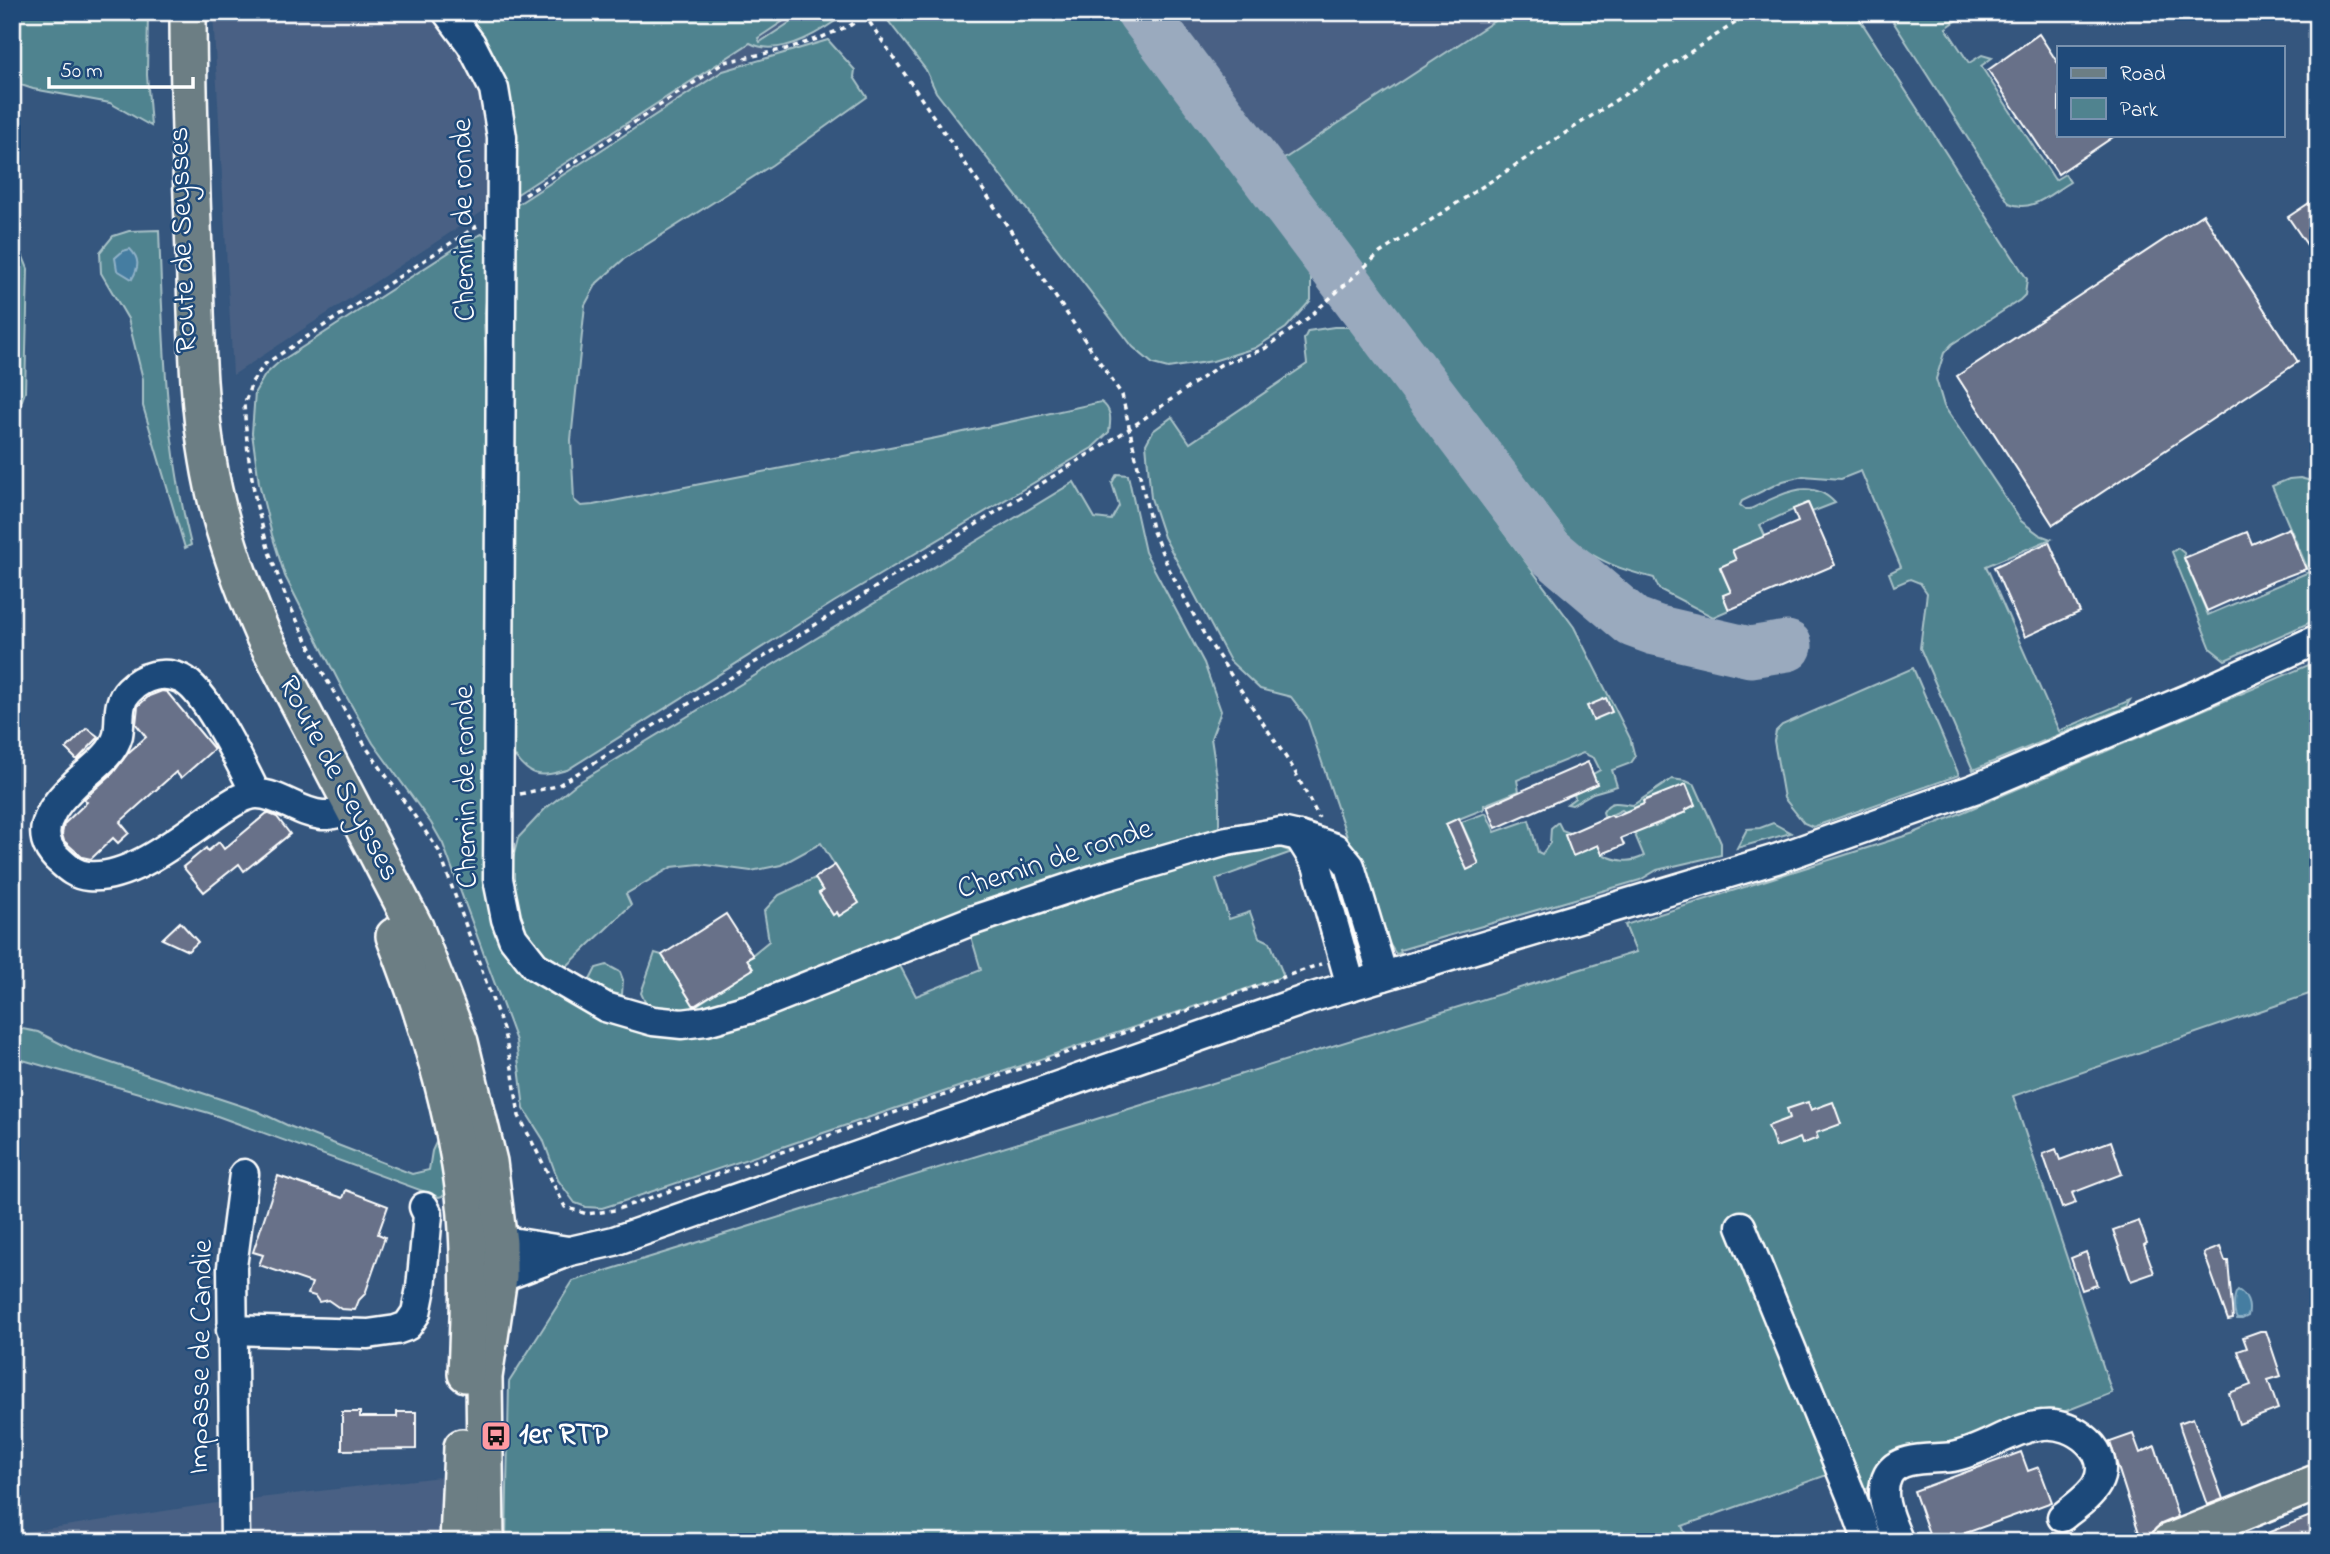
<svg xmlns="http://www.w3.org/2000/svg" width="2330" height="1554" viewBox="0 0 2330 1554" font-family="'Indie Flower',sans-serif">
<rect width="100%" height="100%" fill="#35567e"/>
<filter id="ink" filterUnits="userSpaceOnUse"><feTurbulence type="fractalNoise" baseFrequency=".0143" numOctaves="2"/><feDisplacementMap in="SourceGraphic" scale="14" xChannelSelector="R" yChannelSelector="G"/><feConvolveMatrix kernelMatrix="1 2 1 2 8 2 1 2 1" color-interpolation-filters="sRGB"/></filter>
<g filter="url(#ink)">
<g fill="#486184">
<polygon points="213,12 825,12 712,85 546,170 233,375"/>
<polygon points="1115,12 1508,12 1245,185"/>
<polygon points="440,1477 440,1542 12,1542 12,1534 217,1503"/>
</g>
<g fill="#50838f" stroke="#a8c1c7" stroke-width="2" fill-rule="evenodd">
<polygon points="12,12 148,12 147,75 151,126 110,103 33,89 12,82"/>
<path d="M459 12H797L758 38 760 42 806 12H848C824 30 780 59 750 43L513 197Z"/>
<polygon points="887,12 1115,12 1311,272 1311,300 1286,328 1255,348 1213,361 1168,368 1153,364 1133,347 936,92 926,70 886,18"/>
<path d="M1508 12H1855L2027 279 2025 295 2020 300 1952 344 1944 353 1936 379 1944 406 2021 521 2040 535 2051 539 1986 566 2059 731 2130 700 2126 707 1973 770 1920 648 1927 593 1920 583 1910 579 1894 586 1889 573 1901 567 1861 471 1841 479 1803 476 1783 481 1742 501 1740 505 1745 509H1750C1779 496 1810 475 1835 503L1812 512 1808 503 1760 525 1765 536 1736 560 1720 568 1731 592 1723 596 1729 610 1713 617 1659 589 1654 578C1619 569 1602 563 1572 541L1281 161Z"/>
<path d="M1887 12H1969L1946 28 1969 63 1982 55 1992 58 1981 66 2055 180 2065 174 2070 182C2051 193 2031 214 2009 203Z"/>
<path d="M828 40 855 70 854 77 867 97 772 165 624 259 597 283 585 305 571 440 574 500 581 506 593 505 936 438 1101 402C1112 409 1111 420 1109 432L1092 448 834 602 567 770C535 779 530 776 510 750L512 208 723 71Z"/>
<path d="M159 230C163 335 165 442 191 545L185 548 143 406V379L128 319 101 273 100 252 113 236 129 231Z"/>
<polygon points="482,234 492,241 484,321 487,384 484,719 490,890 501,931 644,1028 899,964 916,996 981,970 970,933 1220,854 1276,846 1292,852 1216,879 1229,919 1250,912 1259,937 1270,942 1283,974 1281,977 618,1203 602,1208 586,1207 575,1203 558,1180 543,1139 524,1109 516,1041 443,844 431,823 373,743 345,694 285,576 272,535 259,483 252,433 255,392 265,375 278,363 468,240"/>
<polygon points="12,253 22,254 28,269 25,392 12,427"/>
<path d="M1334 327H1350L1354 330 1574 627 1630 738 1635 757 1631 763 1612 770 1617 786 1593 793 1572 805 1567 804 1575 798 1574 794 1597 784 1593 774 1600 770 1594 758 1583 753 1517 780 1519 791 1484 805V809L1446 824 1460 855 1474 850 1461 822 1486 813 1495 832 1529 820 1538 852 1542 854 1550 843 1551 828 1558 822 1562 830 1570 833 1565 835 1573 855 1598 845 1602 854C1617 861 1629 864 1644 856L1626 813 1622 810 1605 818 1603 812C1611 798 1619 804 1633 805L1672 779 1686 781 1695 785 1721 843V855L1657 870 1640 880 1400 950 1401 953 1396 954 1377 926 1307 718 1291 697 1260 689 1230 661 1164 537 1151 498 1146 444 1153 431 1172 417 1190 443 1307 364 1304 339 1308 331ZM1686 785 1695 805 1685 810V812L1655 826 1636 807 1644 804V801Z"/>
<polygon points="1117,474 1128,475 1145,552 1204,663 1221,711 1211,738 1219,790 1219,831 722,1011 648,1009 641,993 655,953 662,955 695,1006 753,969 747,959 769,941 764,911 779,895 815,878 823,891 819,894 833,914 837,912 839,915 858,903 821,843 781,865 751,871 699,864 672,867 626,894 631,905 566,967 557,968 523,934 510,870 518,838 545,809 576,784 1074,482 1095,518 1111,520 1119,506 1112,483"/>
<polygon points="2300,478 2311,481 2318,486 2318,619 2225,660 2211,649 2172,552 2178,548 2184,553 2185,561 2208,615 2309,572 2272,486 2289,479"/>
<polygon points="2318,661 2318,991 2013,1096 2112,1393 1851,1495 1841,1470 1682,1526 1689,1542 506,1542 509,1382 573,1281 1636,952 1625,925 1914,833"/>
<polygon points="1913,668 1959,775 1813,827 1804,823 1784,798 1774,741 1776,731 1782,725"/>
<polygon points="1773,823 1791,833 1737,848 1747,829 1760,828"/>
<path d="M607 965 620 972 623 980 622 995C610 992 597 991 590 980L596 968Z"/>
<polygon points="12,1027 38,1032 75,1051 257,1111 289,1126 412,1174 429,1170 432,1151 439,1136 449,1194 439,1197 209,1113 12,1057"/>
</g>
<g fill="#457da1" stroke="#8fb1c7" stroke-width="2">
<path d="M130 249C140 259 139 267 132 279L117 270 115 258 123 251Z"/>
<path d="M2238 1290C2247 1295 2251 1306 2248 1316L2242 1319H2237C2233 1312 2233 1294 2238 1290Z"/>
</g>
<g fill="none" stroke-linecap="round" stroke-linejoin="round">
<polyline stroke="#9aaabe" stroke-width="51" points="1142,12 1548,550 1633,622 1655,630 1750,652 1787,646"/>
</g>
<g fill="#687189" stroke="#fff" stroke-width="2">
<polygon points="2039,34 2059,65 2059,135 2116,135 2058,174 1988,70"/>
<polygon points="2318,197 2318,261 2288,217"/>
<polygon points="2203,214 2298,362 2053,525 1957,376"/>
<polygon points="1808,503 1835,565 1729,610 1723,595 1731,592 1720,567 1736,560 1732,550 1798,522 1793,509"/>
<polygon points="2289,528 2306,569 2274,581 2207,611 2184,558 2247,532 2252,544"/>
<polygon points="2049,542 2080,612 2025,637 1994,567"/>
<polygon points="162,691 167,692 214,749 181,778 176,772 120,822 129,833 118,843 113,838 91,859 82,857 64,841 62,834 64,824 87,802 84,799 113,773 129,752 146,737 136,724 138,706 149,696"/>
<polygon points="1606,698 1612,712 1593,720 1587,706"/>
<polygon points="87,728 99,737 77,760 66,749"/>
<polygon points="1588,762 1597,784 1496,828 1487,806"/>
<polygon points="1686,784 1695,805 1685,810 1686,812 1621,838 1624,845 1602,854 1598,845 1573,856 1565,835 1611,815 1613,817 1644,804 1643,801"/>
<polygon points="267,813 277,817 290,834 244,871 239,864 204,892 183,867 206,848 208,851 219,842 224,849"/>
<polygon points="1459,818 1479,864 1467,870 1446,824"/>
<polygon points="835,865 859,903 839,916 837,912 833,915 819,893 823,891 815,878"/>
<polygon points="726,914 753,956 747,959 753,969 694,1006 662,955"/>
<polygon points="180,922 198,942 188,951 162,939"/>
<polygon points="1808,1102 1811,1110 1833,1102 1841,1124 1816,1133 1818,1138 1802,1144 1800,1138 1776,1147 1768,1126 1790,1118 1787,1109"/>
<polygon points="2111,1141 2122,1174 2072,1193 2076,1203 2062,1208 2043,1154 2056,1149 2060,1160"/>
<polygon points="278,1176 343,1198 346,1190 388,1206 378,1234 385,1237 365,1294 359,1300 355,1310 341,1309 328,1300 319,1302 315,1296 308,1294 312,1283 259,1265 263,1255 253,1252"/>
<polygon points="2139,1221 2147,1243 2144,1245 2154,1273 2131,1281 2113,1230"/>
<polygon points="2220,1247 2225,1261 2228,1261 2233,1319 2228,1320 2204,1253"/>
<polygon points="2086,1252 2097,1285 2082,1290 2071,1258"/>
<polygon points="2260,1331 2266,1331 2281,1376 2268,1380 2278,1409 2239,1424 2229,1393 2251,1385 2238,1351 2247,1348 2243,1337"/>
<polygon points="342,1412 360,1412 360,1417 397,1417 397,1412 416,1412 416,1449 342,1450"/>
<polygon points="2193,1418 2223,1499 2207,1505 2181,1430 2179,1423"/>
<polygon points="2133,1434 2140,1453 2155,1446 2178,1517 2161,1524 2151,1534 2141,1539 2110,1442"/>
<polygon points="2021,1452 2028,1471 2039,1467 2052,1502 1941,1542 1932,1542 1914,1491"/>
<polygon points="2318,1513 2318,1542 2247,1542 2247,1541"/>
</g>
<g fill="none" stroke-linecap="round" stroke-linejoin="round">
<g stroke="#fff" stroke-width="33">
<g id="minor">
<polyline points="447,12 471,44 494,89 502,137 498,879 506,919 513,938 535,966 605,1007 653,1021 682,1024 706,1021 752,1008 971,921 1096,879 1227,841 1281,832 1299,836"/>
<path d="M256 794C243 768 207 691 182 679 164 670 143 676 129 690 116 703 121 719 118 735 113 755 91 769 77 782 65 794 54 804 48 820 42 834 46 847 57 858 66 866 74 875 88 876 131 880 180 838 214 815 226 807 242 794 257 794 279 794 299 813 322 815 332 816 344 811 353 809"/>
<polyline points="1351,986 1317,865 1299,836 1335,848 1350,866 1383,976"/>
<polyline points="1741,1226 1851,1495 1868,1542"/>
<polyline points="479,1244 511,1242 568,1251"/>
<polyline points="479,1278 510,1274 570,1251 614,1241 1310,998 1776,859 1974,789 2190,698 2318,639"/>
<polyline points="231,1330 368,1334 396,1330 407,1326 416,1313 421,1288 428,1215 424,1207"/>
<polyline points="235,1542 232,1267 244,1174"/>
<path d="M1899 1542C1891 1522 1877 1496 1888 1475 1899 1455 1933 1460 1952 1457 1984 1451 2011 1428 2043 1425 2073 1421 2114 1452 2097 1484 2090 1497 2073 1508 2062 1517"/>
</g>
</g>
<g stroke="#fff" stroke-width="40">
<g id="major">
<path d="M188 12C188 92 191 172 194 252 197 321 196 392 208 460 218 522 239 580 264 637L415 927 460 1042 489 1162 499 1243V1277L484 1377 486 1542"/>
<path d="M394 936C429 1024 462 1135 467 1230 470 1278 468 1326 466 1374"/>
<polyline points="458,1542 462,1447"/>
<polyline points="2169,1542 2318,1482"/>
</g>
</g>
<g stroke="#fff" stroke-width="3.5" stroke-dasharray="5 5" stroke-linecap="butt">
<polyline points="864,14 1122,395 1152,529 1169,569 1205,636 1293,768 1319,818"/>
<polyline points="525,195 725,62 786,49 820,38 851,25 867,12"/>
<polyline points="477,226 265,364 252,382 244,405 248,453 256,503 269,552 287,600 325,677 366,747 439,851 503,1029 512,1068 519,1116 565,1207 587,1214 615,1210 1321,964"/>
<polyline points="520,794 557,786 1129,429 1220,365 1264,349 1308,318 1380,253 1752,12"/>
</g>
<use href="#minor" stroke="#1f4a7a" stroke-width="28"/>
<use href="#major" stroke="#6c7e84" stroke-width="35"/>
</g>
</g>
<defs>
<g id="bus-square" transform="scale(1.575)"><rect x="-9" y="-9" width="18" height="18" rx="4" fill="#ff9aa2" stroke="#1f4a7a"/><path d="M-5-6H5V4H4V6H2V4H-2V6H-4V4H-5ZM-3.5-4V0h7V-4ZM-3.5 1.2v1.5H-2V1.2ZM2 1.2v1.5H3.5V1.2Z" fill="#111"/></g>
</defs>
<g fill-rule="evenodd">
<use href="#bus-square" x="496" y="1436"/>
</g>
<g text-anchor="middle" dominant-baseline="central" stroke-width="5" stroke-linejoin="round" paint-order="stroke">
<g font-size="30" fill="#fff" stroke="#1f4a7a">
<text transform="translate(465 220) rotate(-91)">Chemin de ronde</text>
<text transform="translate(184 240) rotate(-92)">Route de Seysses</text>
<text transform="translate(338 779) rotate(62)">Route de Seysses</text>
<text transform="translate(467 787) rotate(-91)">Chemin de ronde</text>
<text transform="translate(1055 860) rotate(-18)">Chemin de ronde</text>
<text transform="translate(202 1357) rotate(-89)">Impasse de Candie</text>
</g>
<g font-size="30" font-weight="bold" fill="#fff" stroke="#1f4a7a" text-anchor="start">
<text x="519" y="1436">1er RTP</text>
</g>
</g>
<rect width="2330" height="1554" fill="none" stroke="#1f4a7a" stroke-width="42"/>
<rect x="21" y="21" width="2288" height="1512" fill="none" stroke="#fff" stroke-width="2.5" filter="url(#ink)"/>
<rect x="2057" y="46" width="228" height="91" fill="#1f4a7a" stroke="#7992af" stroke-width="2"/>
<rect x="2071" y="68" width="35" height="10" fill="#6c7e84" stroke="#7992af" stroke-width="2"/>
<text x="2120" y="80" font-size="21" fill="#ffffff">Road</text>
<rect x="2071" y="98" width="35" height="21" fill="#50838f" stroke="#7992af" stroke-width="2"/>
<text x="2120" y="116" font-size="21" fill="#ffffff">Park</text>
<path d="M49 77v10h144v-10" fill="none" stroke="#ffffff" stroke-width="3.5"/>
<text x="60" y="77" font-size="21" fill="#ffffff" stroke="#1f4a7a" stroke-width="5" paint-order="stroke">50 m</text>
</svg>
